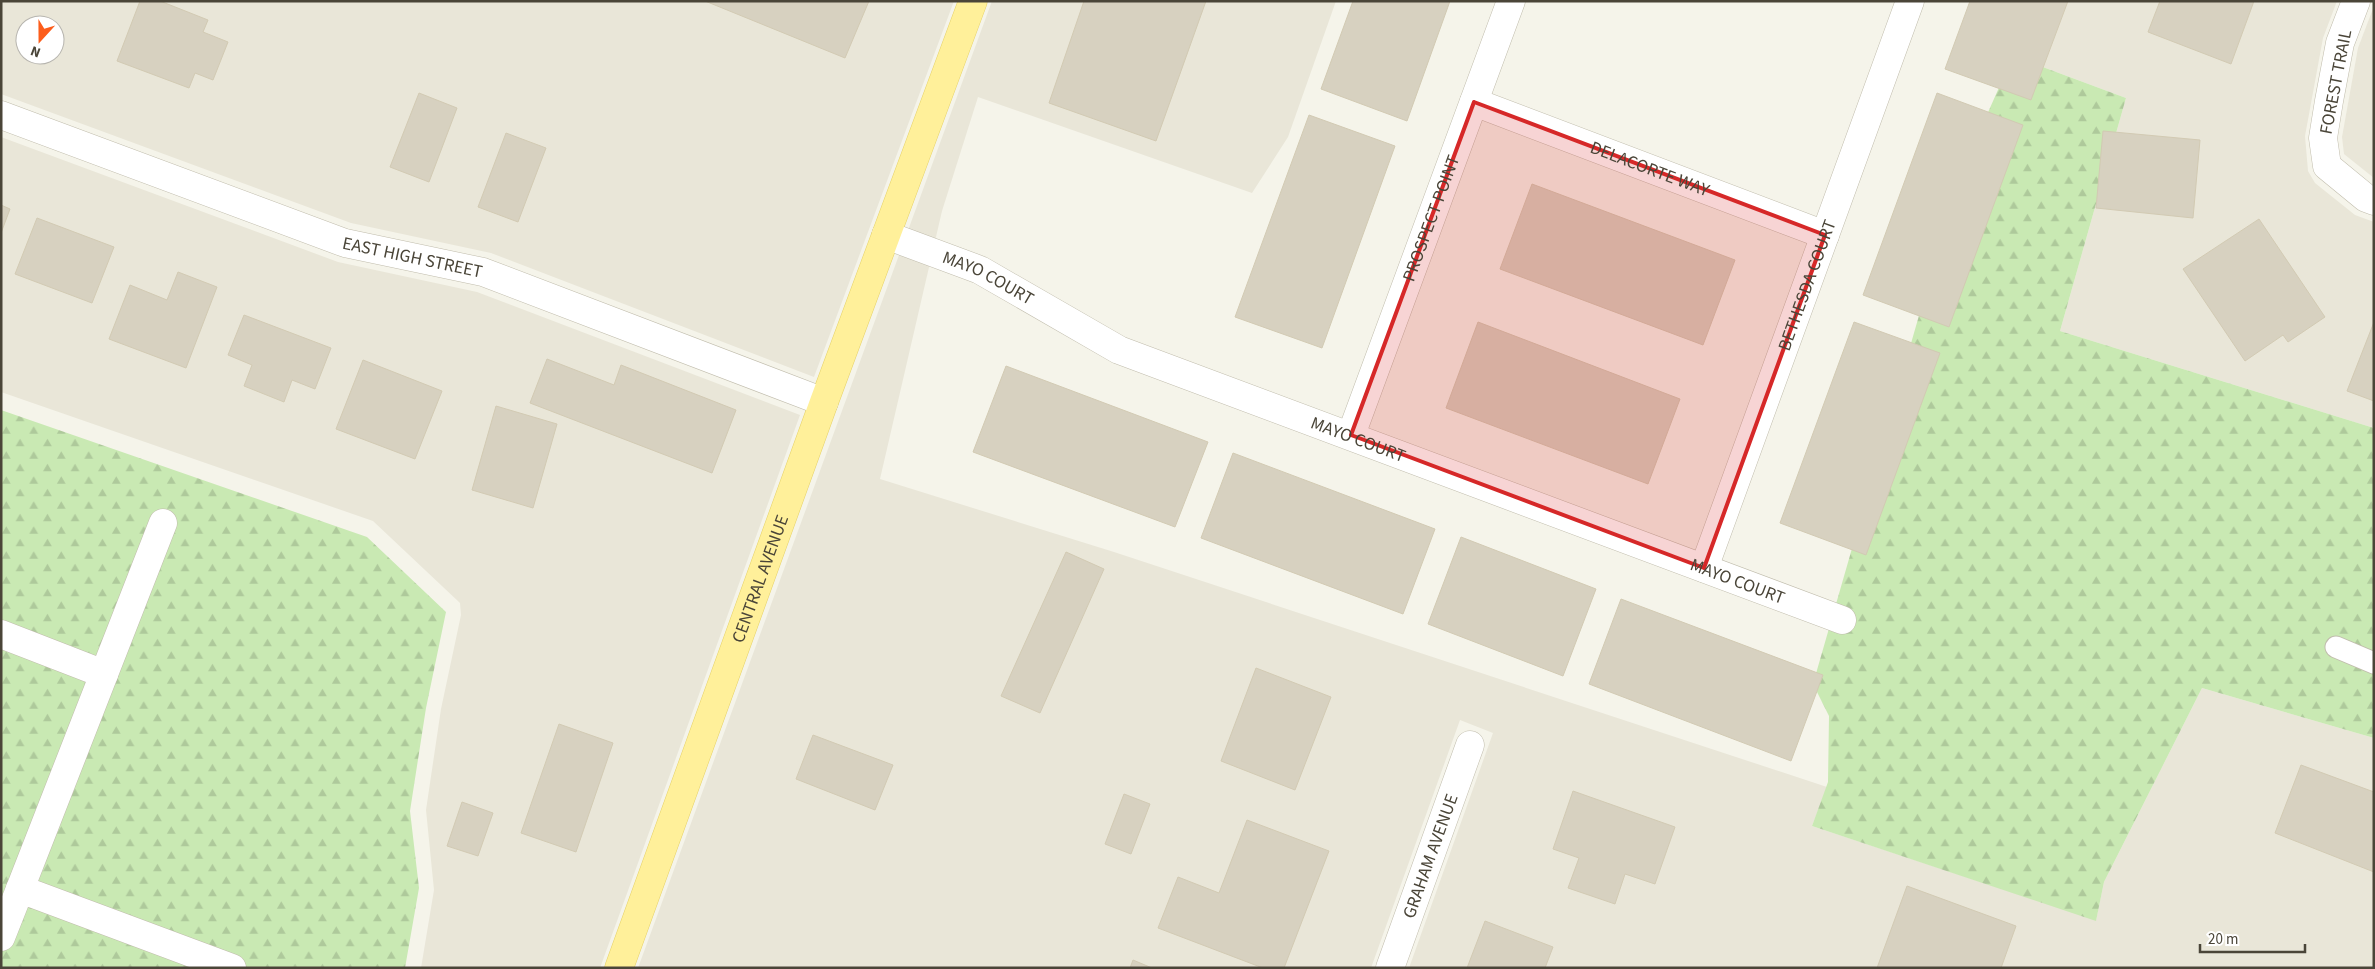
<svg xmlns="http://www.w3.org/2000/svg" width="2375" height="969" viewBox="0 0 2375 969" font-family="'Source Sans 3',sans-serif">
<defs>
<pattern id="forest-firs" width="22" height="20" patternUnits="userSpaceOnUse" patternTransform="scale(1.25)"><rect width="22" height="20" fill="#c9e9b3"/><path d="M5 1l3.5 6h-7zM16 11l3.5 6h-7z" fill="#aec99b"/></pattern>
</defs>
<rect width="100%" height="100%" fill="#f5f4ea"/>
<g fill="#e9e6d8" fill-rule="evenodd">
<path d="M1 1H954L814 377 491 253 351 223 1 94ZM25 25H55V55H25Z"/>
<polygon points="992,1 1336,1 1288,137 1252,193 978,97 942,211 880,479 1114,552 1827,787 1812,826 2096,920 2104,882 2202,688 2374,738 2374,968 1409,968 1493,733 1460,720 1371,968 638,968"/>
<polygon points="2035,1 2337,1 2323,38 2305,136 2308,171 2315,183 2355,215 2374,222 2374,428 2060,331 2126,98 2013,56"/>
<polygon points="2374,6 2374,178 2344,154 2342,137 2358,48"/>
<polygon points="1,137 338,262 477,292 800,415 600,968 421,968 434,890 426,810 441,709 461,615 460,603 373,521 1,392"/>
</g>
<g fill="url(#forest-firs)">
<polygon points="2013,56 2126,98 2060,331 2374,428 2374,738 2202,688 2104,882 2096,921 1812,826 1828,782 1829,716 1813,684 1958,180"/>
<polygon points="1,410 367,537 446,612 426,708 410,811 419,888 405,968 1,968"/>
</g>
<g fill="#d7d1c0" stroke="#d2cab3">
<polygon points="140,1 160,1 208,20 203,32 228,42 213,80 195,73 189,88 117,61"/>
<polygon points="705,1 869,1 845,58"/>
<polygon points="1084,1 1206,1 1156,141 1049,103"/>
<polygon points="1353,1 1450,1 1407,121 1321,89"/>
<polygon points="1970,1 2068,1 2031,100 1945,69"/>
<polygon points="2160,1 2254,1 2231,64 2148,32"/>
<polygon points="419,93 457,108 429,182 390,167"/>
<polygon points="1937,93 2023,125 1949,327 1863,295"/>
<polygon points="1309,115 1395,146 1322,348 1235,317"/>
<polygon points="2103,131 2200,140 2193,218 2096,208"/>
<polygon points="506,133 546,148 518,222 478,207"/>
<polygon points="1532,184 1735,260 1703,345 1500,269"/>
<polygon points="1,205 10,209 1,233"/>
<polygon points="37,218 114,247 92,303 15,274"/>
<polygon points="2259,219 2325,317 2288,342 2283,335 2245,361 2183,269"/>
<polygon points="178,272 217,287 186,368 109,339 130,285 167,300"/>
<polygon points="244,315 331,348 315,389 292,380 284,402 244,386 252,365 228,355"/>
<polygon points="1478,322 1680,399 1648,484 1446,408"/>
<polygon points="1854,322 1940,353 1866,555 1780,523"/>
<polygon points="2374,322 2374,401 2347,391"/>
<polygon points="547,359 614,385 621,365 736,410 712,473 530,403"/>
<polygon points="363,360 442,391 415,459 336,429"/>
<polygon points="1006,366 1208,442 1175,527 973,452"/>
<polygon points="496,406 557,424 533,508 472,490"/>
<polygon points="1233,453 1435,529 1403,614 1201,538"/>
<polygon points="1461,537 1596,589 1563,676 1428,624"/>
<polygon points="1066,552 1104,569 1040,713 1001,696"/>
<polygon points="1621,599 1823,675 1791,761 1589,684"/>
<polygon points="1256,668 1331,697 1295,790 1221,761"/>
<polygon points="559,724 613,743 576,852 521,833"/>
<polygon points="813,735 893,765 875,810 796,779"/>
<polygon points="2301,765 2374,792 2374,872 2275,833"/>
<polygon points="1573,791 1675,827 1655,884 1625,874 1615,904 1568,888 1579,858 1553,849"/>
<polygon points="1124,794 1150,804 1131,854 1105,844"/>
<polygon points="462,802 493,813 478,856 447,846"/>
<polygon points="1247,820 1329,851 1284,968 1263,968 1158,928 1178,877 1219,893"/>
<polygon points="1907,886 2016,926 2001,968 1877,968"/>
<polygon points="1485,921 1553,947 1545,968 1467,968"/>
<polygon points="1133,960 1152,968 1130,968"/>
</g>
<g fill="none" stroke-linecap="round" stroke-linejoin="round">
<g stroke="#c1bdad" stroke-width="23">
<polyline id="lane" points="2336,647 2374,663"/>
</g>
<g stroke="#c1bdad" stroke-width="29">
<g id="street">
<polyline points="2356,1 2340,43 2329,101 2323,138 2327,166 2366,198 2374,201"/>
<path id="s1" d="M1474 102 1825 235"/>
<path id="s2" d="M1 115 345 243 483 272 824 402"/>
<path id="s3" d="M886 235 980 270 1119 350 1842 620"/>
<path id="s4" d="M1351 435 1511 1"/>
<path id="s5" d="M1704 568 1910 1"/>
<polyline points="1,634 104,674"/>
<polyline points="20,889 163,523"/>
<polyline points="1,937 20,889 232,968"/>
<path id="s6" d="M1390 968 1470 745"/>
</g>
</g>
<g stroke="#e6d268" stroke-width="29">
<g id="primary">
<path id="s7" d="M619 968 824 402 973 1"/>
</g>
</g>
<use href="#lane" stroke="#fff" stroke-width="21"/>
<use href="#street" stroke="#fff" stroke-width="28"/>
<use href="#primary" stroke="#fff09a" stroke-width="28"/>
</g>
<path fill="#d62828" fill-opacity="0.2" stroke="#d62828" stroke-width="4" stroke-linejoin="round" d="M1474 102 1825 235 1704 568 1351 435Z"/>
<g text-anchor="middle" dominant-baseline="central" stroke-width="4" stroke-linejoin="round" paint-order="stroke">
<g font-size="18" fill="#4a4538" stroke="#fff">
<text transform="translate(2336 82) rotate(-79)">FOREST TRAIL</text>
<text stroke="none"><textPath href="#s1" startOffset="188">DELACORTE WAY</textPath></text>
<text stroke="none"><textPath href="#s4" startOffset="231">PROSPECT POINT</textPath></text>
<text stroke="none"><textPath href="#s2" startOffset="436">EAST HIGH STREET</textPath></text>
<text stroke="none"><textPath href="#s3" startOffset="111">MAYO COURT</textPath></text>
<text stroke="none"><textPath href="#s5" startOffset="301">BETHESDA COURT</textPath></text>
<text stroke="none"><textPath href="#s3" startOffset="516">MAYO COURT</textPath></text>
<text stroke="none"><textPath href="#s7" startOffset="414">CENTRAL AVENUE</textPath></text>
<text stroke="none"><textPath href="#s3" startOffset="921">MAYO COURT</textPath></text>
<text stroke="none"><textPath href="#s6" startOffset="119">GRAHAM AVENUE</textPath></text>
</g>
</g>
<rect width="2375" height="969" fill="none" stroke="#4a4538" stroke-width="5"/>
<g transform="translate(40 40) rotate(201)"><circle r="24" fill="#ffffff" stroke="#b7b5af"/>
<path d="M0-4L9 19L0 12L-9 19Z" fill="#fc5d1b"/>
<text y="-8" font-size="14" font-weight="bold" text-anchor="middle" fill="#4a4538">N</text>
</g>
<path d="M2200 944v8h105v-8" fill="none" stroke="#4a4538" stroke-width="2.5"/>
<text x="2208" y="944" font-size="15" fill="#4a4538" stroke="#ffffff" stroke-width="4" paint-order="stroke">20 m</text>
</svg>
